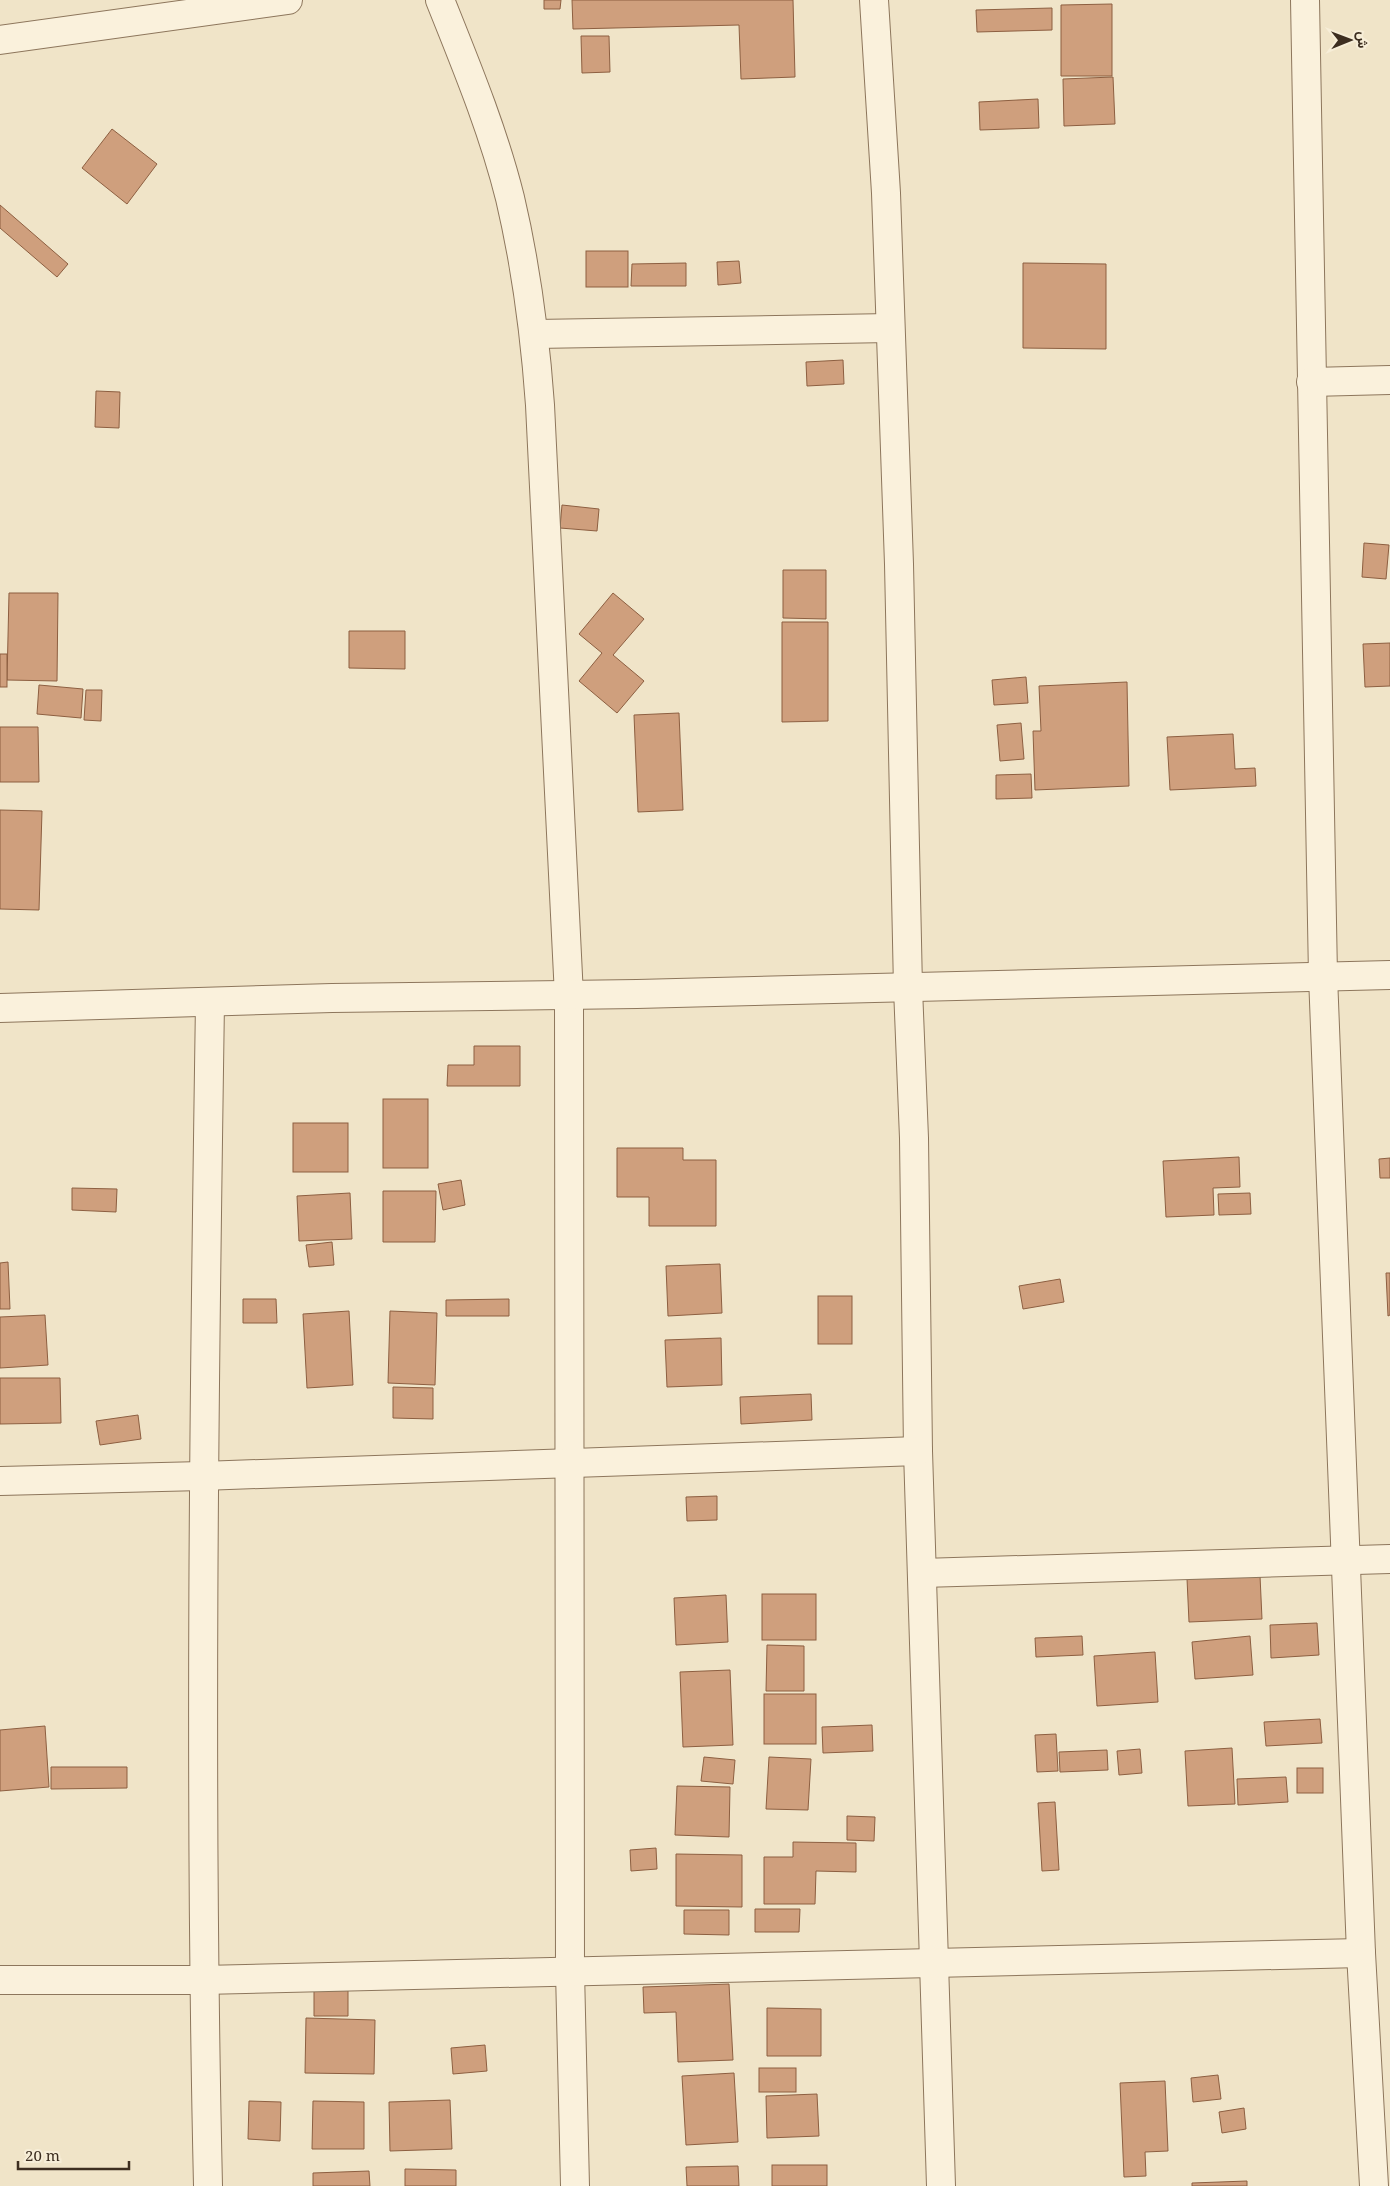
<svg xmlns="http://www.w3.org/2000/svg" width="1390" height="2186" viewBox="0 0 1390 2186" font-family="'Noto Serif',Vazirmatn,serif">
<rect width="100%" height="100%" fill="#f0e4c8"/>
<g fill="#cf9f7d" stroke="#8d5f41">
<polygon points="544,0 561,0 560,9 544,9"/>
<polygon points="572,0 793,0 795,77 741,79 739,25 573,29"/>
<polygon points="1112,4 1112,76 1061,76 1061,5"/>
<polygon points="1052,8 1052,30 977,32 976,10"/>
<polygon points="581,36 609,36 610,72 582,73"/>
<polygon points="1113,77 1115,124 1064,126 1063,79"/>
<polygon points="1038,99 1039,128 980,130 979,102"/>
<polygon points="112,129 157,164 127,204 82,168"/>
<polygon points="0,205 68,264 57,277 0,228"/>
<rect x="586" y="251" width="42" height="36"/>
<polygon points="739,261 741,283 718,285 717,262"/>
<polygon points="686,263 686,286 631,286 632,264"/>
<polygon points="1023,263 1106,264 1106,349 1023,348"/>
<polygon points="843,360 844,384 807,386 806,362"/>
<polygon points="96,391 120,392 119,428 95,427"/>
<polygon points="562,505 599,509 597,531 560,528"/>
<polygon points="1364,543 1389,545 1386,579 1362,577"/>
<polygon points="783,570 826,570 826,619 783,618"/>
<polygon points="9,593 58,593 57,681 7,680"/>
<polygon points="613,593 644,619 613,655 644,681 617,713 579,681 602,653 579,634"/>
<polygon points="782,622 828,622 828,721 782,722"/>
<polygon points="349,631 405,631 405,669 349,668"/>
<polygon points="1390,643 1390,686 1365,687 1363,644"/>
<rect x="0" y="654" width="7" height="33"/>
<polygon points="1026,677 1028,703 994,705 992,680"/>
<polygon points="1127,682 1129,786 1035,790 1033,731 1041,731 1039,686"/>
<polygon points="39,685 83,689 81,718 37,714"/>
<polygon points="86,690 102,690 101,721 84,720"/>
<polygon points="679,713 683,810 638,812 634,715"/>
<polygon points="1021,723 1024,759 1000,761 997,725"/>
<polygon points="0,727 38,727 39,782 0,782"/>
<polygon points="1233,734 1235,769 1255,768 1256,786 1170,790 1167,737"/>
<polygon points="1031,774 1032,798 996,799 996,775"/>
<polygon points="0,810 42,811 39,910 0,909"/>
<polygon points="474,1046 520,1046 520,1086 447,1086 448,1065 474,1065"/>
<rect x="383" y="1099" width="45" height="69"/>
<rect x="293" y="1123" width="55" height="49"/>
<polygon points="617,1148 683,1148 683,1160 716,1160 716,1226 649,1226 649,1197 617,1197"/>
<polygon points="1239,1157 1240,1187 1213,1188 1214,1215 1166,1217 1163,1161"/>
<polygon points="1390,1158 1390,1178 1380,1178 1379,1159"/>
<polygon points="461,1180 465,1205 443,1210 438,1184"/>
<polygon points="72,1188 117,1189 116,1212 72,1210"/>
<polygon points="383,1191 436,1191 435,1242 383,1242"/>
<polygon points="350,1193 352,1239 299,1241 297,1196"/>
<polygon points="1250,1193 1251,1214 1219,1215 1218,1194"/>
<polygon points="332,1242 334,1265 309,1267 306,1245"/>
<polygon points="8,1262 10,1309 0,1309 0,1263"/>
<polygon points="720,1264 722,1313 668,1316 666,1266"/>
<polygon points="1386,1273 1390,1273 1390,1315 1388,1316"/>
<polygon points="1060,1279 1064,1302 1023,1309 1019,1286"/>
<rect x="818" y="1296" width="34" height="48"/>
<polygon points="243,1299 276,1299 277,1323 243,1323"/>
<polygon points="509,1299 509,1316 446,1316 446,1300"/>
<polygon points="349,1311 353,1385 307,1388 303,1314"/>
<polygon points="390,1311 437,1313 435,1385 388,1383"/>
<polygon points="45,1315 48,1365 0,1368 0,1317"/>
<polygon points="721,1338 722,1385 667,1387 665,1340"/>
<polygon points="0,1378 60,1378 61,1423 0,1424"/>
<polygon points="393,1387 433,1388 433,1419 393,1418"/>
<polygon points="811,1394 812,1420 741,1424 740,1397"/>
<polygon points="138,1415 141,1439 100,1445 96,1421"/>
<polygon points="717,1496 717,1520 687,1521 686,1497"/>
<polygon points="1259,1554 1262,1619 1189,1622 1186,1557"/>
<rect x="762" y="1594" width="54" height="46"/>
<polygon points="726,1595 728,1642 676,1645 674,1598"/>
<polygon points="1317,1623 1319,1655 1271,1658 1270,1625"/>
<polygon points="1082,1636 1083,1655 1036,1657 1035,1638"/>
<polygon points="1250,1636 1253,1675 1195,1679 1192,1642"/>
<polygon points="767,1645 804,1646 804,1691 766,1691"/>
<polygon points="1155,1652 1158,1702 1097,1706 1094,1656"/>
<polygon points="730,1670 733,1745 683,1747 680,1672"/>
<rect x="764" y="1694" width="52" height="50"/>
<polygon points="1320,1719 1322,1743 1266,1746 1264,1722"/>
<polygon points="872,1725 873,1751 823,1753 822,1727"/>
<polygon points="45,1726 49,1787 0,1791 0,1730"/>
<polygon points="1056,1734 1058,1771 1037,1772 1035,1735"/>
<polygon points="1232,1748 1235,1804 1188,1806 1185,1751"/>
<polygon points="1140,1749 1142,1773 1119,1775 1117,1751"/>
<polygon points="1107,1750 1108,1770 1060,1772 1059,1752"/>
<polygon points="704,1757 735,1760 733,1784 701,1781"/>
<polygon points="769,1757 811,1759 808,1810 766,1809"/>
<polygon points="51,1767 127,1767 127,1788 51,1789"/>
<rect x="1297" y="1768" width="26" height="25"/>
<polygon points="1286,1777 1288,1802 1238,1805 1237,1779"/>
<polygon points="677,1786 730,1787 729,1837 675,1835"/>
<polygon points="1055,1802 1059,1870 1042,1871 1038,1803"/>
<polygon points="847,1816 875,1817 874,1841 847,1840"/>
<polygon points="793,1842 856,1843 856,1872 816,1871 815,1904 764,1904 764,1857 793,1857"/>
<polygon points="656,1848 657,1869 631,1871 630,1850"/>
<polygon points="676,1854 742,1855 742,1907 676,1906"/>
<polygon points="755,1909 800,1909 799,1932 755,1932"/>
<polygon points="684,1910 729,1910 729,1935 684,1934"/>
<polygon points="729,1984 733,2060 678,2062 676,2012 644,2013 643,1987"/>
<polygon points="348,1989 348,2016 314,2016 314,1990"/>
<polygon points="767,2008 821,2009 821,2056 767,2056"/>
<polygon points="306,2018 375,2020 374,2074 305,2073"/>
<polygon points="485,2045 487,2071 453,2074 451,2048"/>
<rect x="759" y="2068" width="37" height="24"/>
<polygon points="734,2073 738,2142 686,2145 682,2076"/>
<polygon points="1218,2075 1221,2099 1193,2102 1191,2078"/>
<polygon points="1165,2081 1168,2151 1145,2152 1146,2176 1124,2177 1120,2083"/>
<polygon points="817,2094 819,2136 767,2138 766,2096"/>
<polygon points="450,2100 452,2149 390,2151 389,2102"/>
<polygon points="249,2101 281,2102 280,2141 248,2139"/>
<polygon points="313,2101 364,2102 364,2149 312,2149"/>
<polygon points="1244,2108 1246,2129 1222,2133 1219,2112"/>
<rect x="772" y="2165" width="55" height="21"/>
<polygon points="738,2166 739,2186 687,2186 686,2167"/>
<polygon points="405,2169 456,2170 456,2186 405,2186"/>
<polygon points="369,2171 370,2186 313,2186 313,2173"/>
<polygon points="1247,2181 1247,2186 1192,2186 1192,2183"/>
</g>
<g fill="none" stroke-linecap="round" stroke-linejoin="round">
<g stroke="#8d765c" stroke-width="30">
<g id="minor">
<path d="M440 0C466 65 493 130 510 198 526 266 535 335 540 405L569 996 570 1971 575 2186"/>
<polyline points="874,0 886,193 899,564 908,988 914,1138 918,1451 941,2186"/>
<polyline points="1305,0 1323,976 1361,1953 1374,2186"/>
<polyline points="0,40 288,0"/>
<polyline points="535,334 890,328"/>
<polyline points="1311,382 1390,380"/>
<polyline points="0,1008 332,998 637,994 1390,975"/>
<polyline points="0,1481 202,1476 918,1451"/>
<polyline points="922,1573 1390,1559"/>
<polyline points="0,1980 203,1980 1361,1953"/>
<path d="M208 2186C199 1791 204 1397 210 1002"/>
</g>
</g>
<use href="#minor" stroke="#faf1dc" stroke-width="28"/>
</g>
<g transform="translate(1350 40) rotate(89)" stroke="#f7eed8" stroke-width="4" paint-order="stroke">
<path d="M0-4L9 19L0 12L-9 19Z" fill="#3d2e20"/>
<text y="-8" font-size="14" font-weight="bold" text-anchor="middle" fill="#3d2e20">ش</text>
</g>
<path d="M18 2161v8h111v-8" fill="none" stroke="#3d2e20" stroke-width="2.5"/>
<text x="25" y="2161" font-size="15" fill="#3d2e20" stroke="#f7eed8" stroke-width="4" paint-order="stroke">20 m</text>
</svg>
